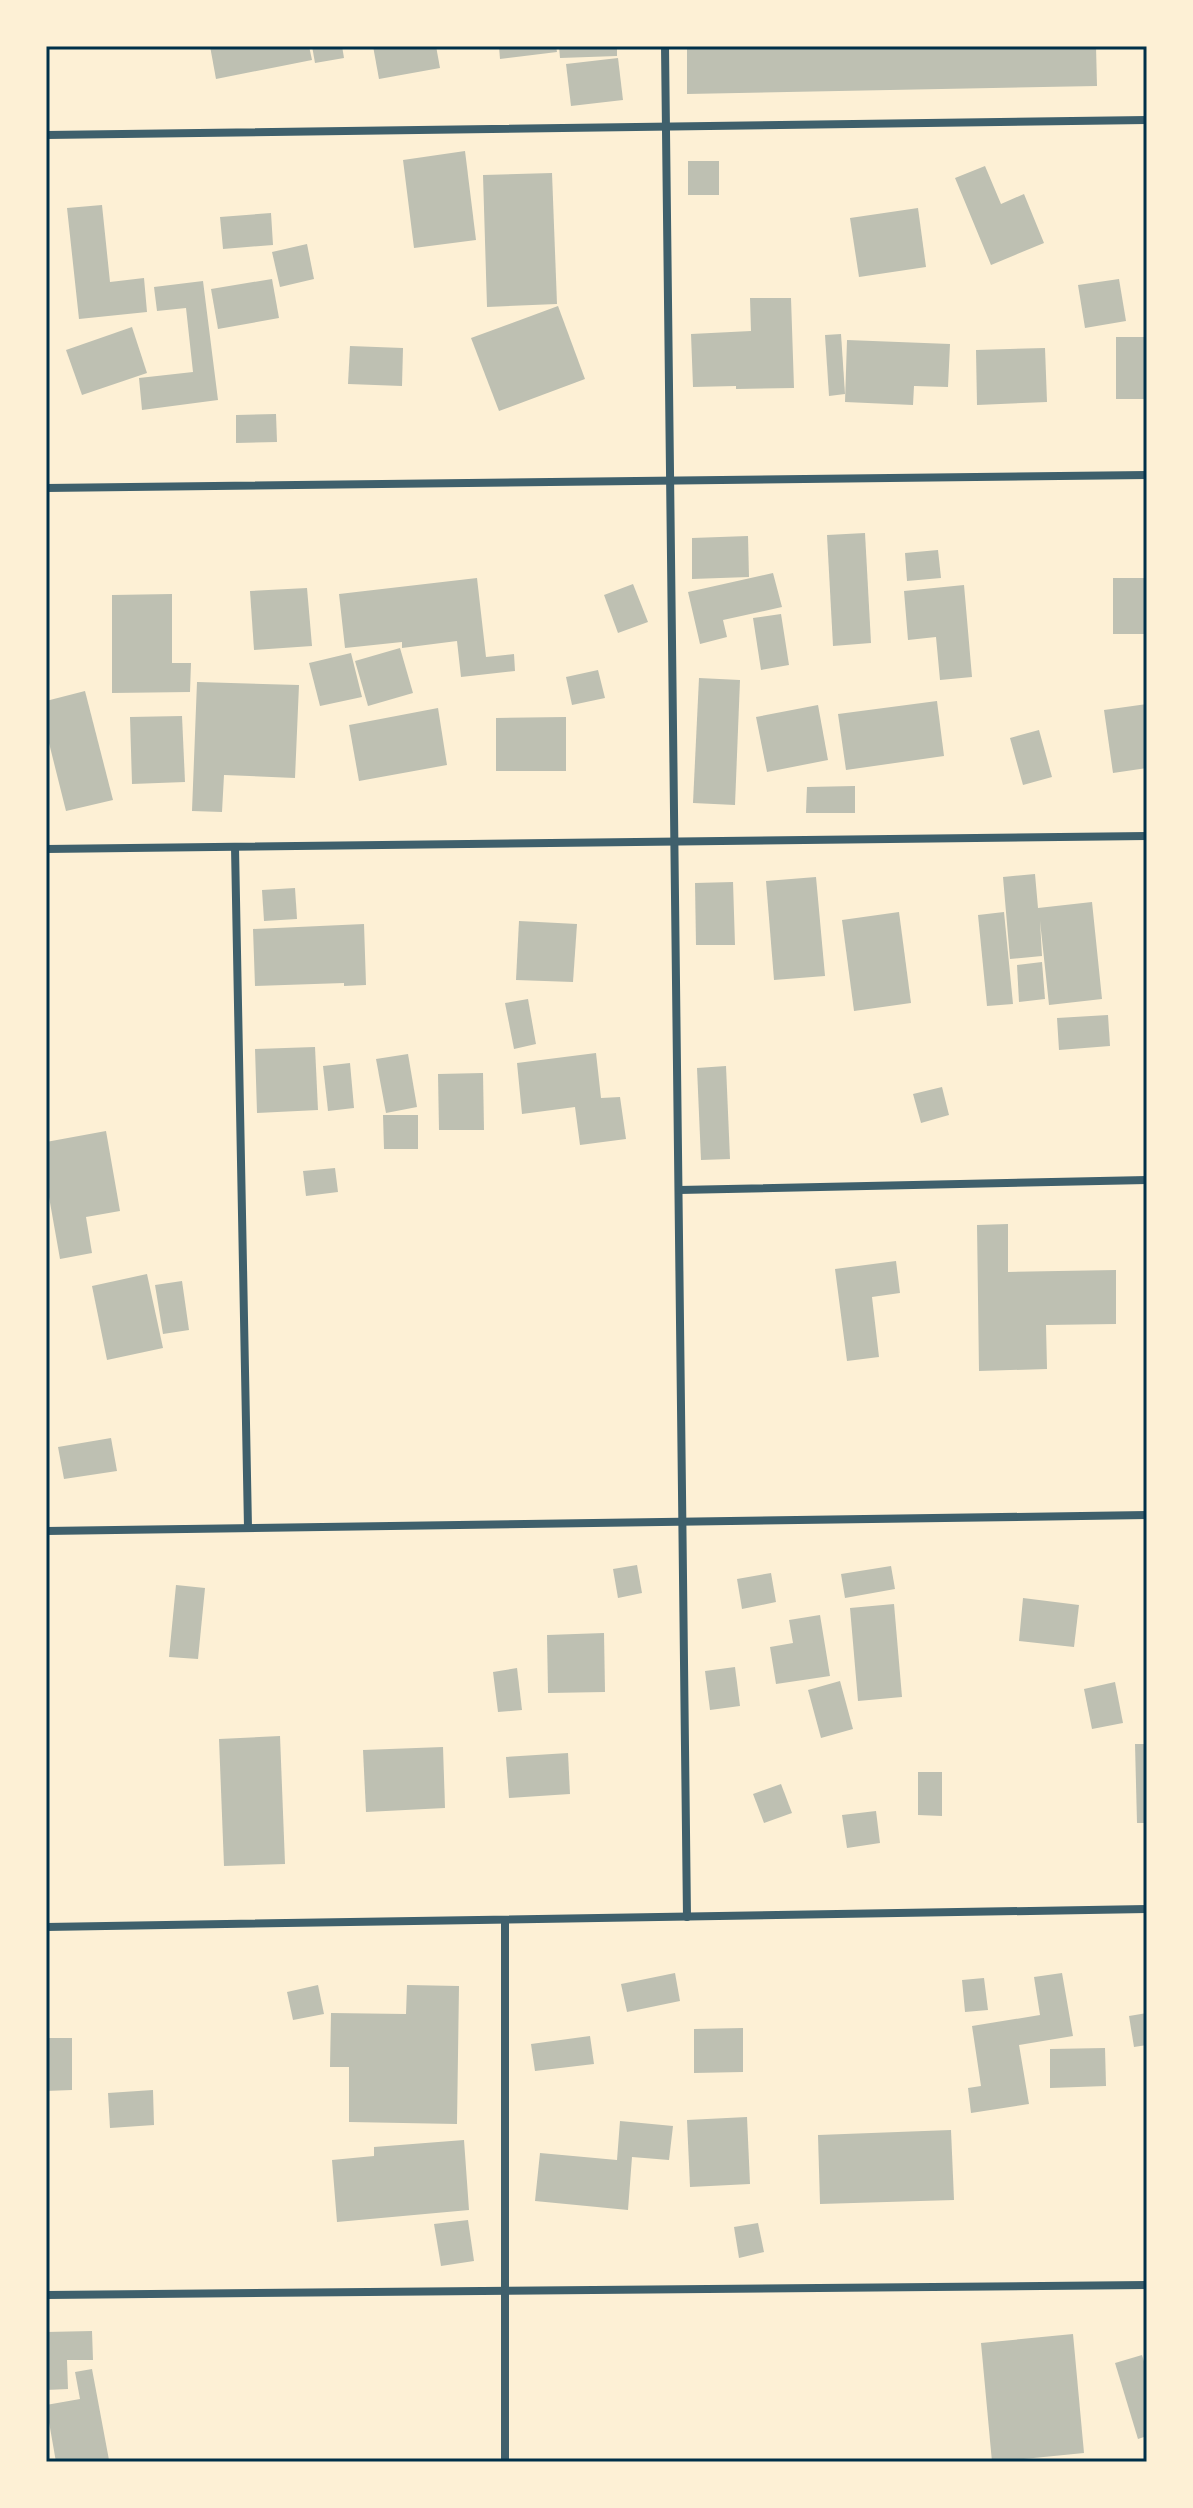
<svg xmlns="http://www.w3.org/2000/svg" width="1193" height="2508" viewBox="0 0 1193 2508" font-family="'Titillium Web',sans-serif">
<rect width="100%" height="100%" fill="#fdf0d5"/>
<g fill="#bec0b2">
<polygon points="210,46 309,46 312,60 216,79"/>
<polygon points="312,46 342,46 344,58 315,63"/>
<polygon points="373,46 436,46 440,68 379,79"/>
<polygon points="499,46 556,46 557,52 500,59"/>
<polygon points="559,46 617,46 617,56 560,58"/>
<polygon points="687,46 1096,46 1097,86 687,94"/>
<polygon points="618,58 623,100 571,106 566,64"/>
<polygon points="465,151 476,240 414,248 403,160"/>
<rect x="688" y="161" width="31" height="34"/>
<polygon points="985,166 1001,204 1024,194 1044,243 991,265 955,178"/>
<polygon points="552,173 557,304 487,307 483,175"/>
<polygon points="102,205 110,282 144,278 147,312 79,319 67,208"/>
<polygon points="918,208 926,267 859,277 850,218"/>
<polygon points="271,213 273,245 223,249 220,217"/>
<polygon points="307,244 314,279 280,287 272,252"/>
<polygon points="272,279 279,318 218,329 211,289"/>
<polygon points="1119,279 1126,321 1085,328 1078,285"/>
<polygon points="203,281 218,400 142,410 139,378 193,372 186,308 157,311 154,287"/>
<polygon points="750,298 791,298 794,388 736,389 736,386 693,387 691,334 751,331"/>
<polygon points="558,306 585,379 499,411 471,338"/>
<polygon points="132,327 147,373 82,395 66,350"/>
<polygon points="841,334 845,394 829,396 825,335"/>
<rect x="1116" y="337" width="31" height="62"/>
<polygon points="847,340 950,344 948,387 914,386 913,405 845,402"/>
<polygon points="350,346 403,348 402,386 348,384"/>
<polygon points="1045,348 1047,402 977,405 976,350"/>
<polygon points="276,414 277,442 236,443 236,415"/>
<polygon points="865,533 871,643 833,646 827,535"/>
<polygon points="748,536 749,577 692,579 692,538"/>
<polygon points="938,550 941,578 907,581 905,553"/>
<polygon points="773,573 782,607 723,620 727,637 700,644 688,592"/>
<polygon points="477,578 486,657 514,654 515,671 461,677 457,641 402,648 402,642 345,648 339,594"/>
<rect x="1113" y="578" width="34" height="56"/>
<polygon points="633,584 648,622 618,633 604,595"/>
<polygon points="964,585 972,677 940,680 936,637 908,640 904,591"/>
<polygon points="307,588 312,646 254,650 250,591"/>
<polygon points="172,594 172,663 191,663 190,692 112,693 112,595"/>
<polygon points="781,614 789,665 761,670 753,618"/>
<polygon points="400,648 413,693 368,706 355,661"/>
<polygon points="351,653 362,697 320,706 309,663"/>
<polygon points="598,670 605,698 572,705 566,677"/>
<polygon points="699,678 740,680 735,805 693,803"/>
<polygon points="197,682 299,685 295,778 224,775 222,812 192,811"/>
<polygon points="85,691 113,800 66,811 46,731 46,701"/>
<polygon points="937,701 944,756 846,770 838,714"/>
<polygon points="1147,704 1147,768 1113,773 1104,710"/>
<polygon points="818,705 828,760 767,772 756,717"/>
<polygon points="438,708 447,765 359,781 349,725"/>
<polygon points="182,716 185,782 132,784 130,717"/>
<polygon points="566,717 566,771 496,771 496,718"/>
<polygon points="1039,730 1052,777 1023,785 1010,738"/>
<polygon points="855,786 855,813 806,813 807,787"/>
<polygon points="1035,874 1038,908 1092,902 1102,999 1049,1005 1040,921 1042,956 1010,959 1003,877"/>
<polygon points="816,877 825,976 774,980 766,881"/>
<polygon points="733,882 735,945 696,945 695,883"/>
<polygon points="295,888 297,919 264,921 262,890"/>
<polygon points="899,912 911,1003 854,1011 842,920"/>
<polygon points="1004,912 1013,1004 987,1006 978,915"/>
<polygon points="519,921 577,924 573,982 516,980"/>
<polygon points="364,924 366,985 344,986 344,983 255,986 253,929"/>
<polygon points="1042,962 1045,999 1019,1002 1017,965"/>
<polygon points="528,999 536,1044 514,1049 505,1003"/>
<polygon points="1108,1015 1110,1046 1059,1050 1057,1018"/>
<polygon points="315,1047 318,1110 257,1113 255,1049"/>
<polygon points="596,1053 601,1098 620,1097 626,1139 580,1145 575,1107 522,1114 517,1063"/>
<polygon points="408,1054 417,1107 386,1113 376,1059"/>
<polygon points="350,1063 354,1108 328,1111 323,1066"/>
<polygon points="726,1066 730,1159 701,1160 697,1068"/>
<polygon points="483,1073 484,1130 439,1130 438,1074"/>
<polygon points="942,1087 949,1115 921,1123 913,1094"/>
<polygon points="383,1115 418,1115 418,1149 384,1149"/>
<polygon points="106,1131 120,1211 86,1217 92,1253 60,1259 46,1180 46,1142"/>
<polygon points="335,1168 338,1192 306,1196 303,1171"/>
<polygon points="1008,1224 1008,1272 1116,1270 1116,1324 1046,1325 1047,1369 979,1371 977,1225"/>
<polygon points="896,1261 900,1293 872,1297 879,1357 847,1361 835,1269"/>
<polygon points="147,1274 163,1348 107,1360 92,1286"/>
<polygon points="182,1281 189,1330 163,1334 155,1285"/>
<polygon points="111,1438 117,1471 64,1479 58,1447"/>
<polygon points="637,1565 642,1593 618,1598 613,1569"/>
<polygon points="891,1566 895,1589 845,1598 841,1574"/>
<polygon points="771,1573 776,1602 742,1609 737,1579"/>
<polygon points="176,1585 205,1588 198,1659 169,1657"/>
<polygon points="1023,1598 1079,1605 1074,1647 1019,1641"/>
<polygon points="894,1604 902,1697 858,1701 850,1608"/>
<polygon points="820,1615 830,1676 776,1684 770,1647 793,1643 789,1620"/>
<polygon points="604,1633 605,1692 548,1693 547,1635"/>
<polygon points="735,1667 740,1706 710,1710 705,1671"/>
<polygon points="517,1668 522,1710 498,1712 493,1672"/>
<polygon points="840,1681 853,1729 821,1738 808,1690"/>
<polygon points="1115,1682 1123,1723 1092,1729 1084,1689"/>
<polygon points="280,1736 285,1864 224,1866 219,1739"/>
<polygon points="1135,1744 1147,1744 1147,1823 1137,1823"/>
<polygon points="443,1747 445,1808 366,1812 363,1750"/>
<polygon points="568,1753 570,1794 509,1798 506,1757"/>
<polygon points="918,1772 942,1772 942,1816 918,1815"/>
<polygon points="781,1784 792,1813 764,1823 753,1794"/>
<polygon points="876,1811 880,1843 847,1848 842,1815"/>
<polygon points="675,1973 680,2001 627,2012 621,1984"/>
<polygon points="1062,1973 1073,2036 1019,2045 1029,2104 971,2113 968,2088 981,2086 972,2026 1040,2015 1034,1977"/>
<polygon points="984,1978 988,2010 965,2012 962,1980"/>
<polygon points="318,1985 324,2014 293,2020 287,1992"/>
<polygon points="407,1985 459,1986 457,2124 349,2122 349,2067 330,2067 331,2013 406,2014"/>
<polygon points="1147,2013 1147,2045 1134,2047 1129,2016"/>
<polygon points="743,2028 743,2072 694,2073 694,2029"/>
<polygon points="590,2036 594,2064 535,2071 531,2044"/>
<polygon points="46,2038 72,2038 72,2090 46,2091"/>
<polygon points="1105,2048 1106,2086 1050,2088 1050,2049"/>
<polygon points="153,2090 154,2125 110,2128 108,2093"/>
<polygon points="747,2117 750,2184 690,2187 687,2120"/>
<polygon points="620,2121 673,2126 669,2160 632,2157 628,2210 535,2201 540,2153 617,2160"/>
<polygon points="951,2130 954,2200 820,2204 818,2135"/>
<polygon points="464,2140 469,2210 337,2222 332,2160 374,2156 374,2147"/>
<polygon points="468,2220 474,2261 441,2266 434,2224"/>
<polygon points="758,2223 764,2252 739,2258 734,2227"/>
<polygon points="92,2331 93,2360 67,2360 68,2389 46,2390 46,2332"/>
<polygon points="1073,2334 1084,2453 992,2462 981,2343"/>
<polygon points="1142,2355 1147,2371 1147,2436 1138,2439 1115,2363"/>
<polygon points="92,2369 109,2460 56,2462 46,2405 80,2399 75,2372"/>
</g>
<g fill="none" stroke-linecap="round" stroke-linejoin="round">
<g stroke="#3f606c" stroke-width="8">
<polyline points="665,46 687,1917"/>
<polyline points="46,135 1147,120"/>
<polyline points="46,488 1147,475"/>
<polyline points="235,847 248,1528"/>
<polyline points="46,849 1147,836"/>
<polyline points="679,1190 1147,1180"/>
<polyline points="46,1531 1147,1515"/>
<polyline points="505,1920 505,2462"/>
<polyline points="46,1927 1147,1909"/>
<polyline points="46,2295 1147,2285"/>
</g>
</g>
<rect width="1193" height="2508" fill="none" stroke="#fdf0d5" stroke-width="96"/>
<rect x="48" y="48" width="1097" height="2412" fill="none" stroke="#003049" stroke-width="3"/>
</svg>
